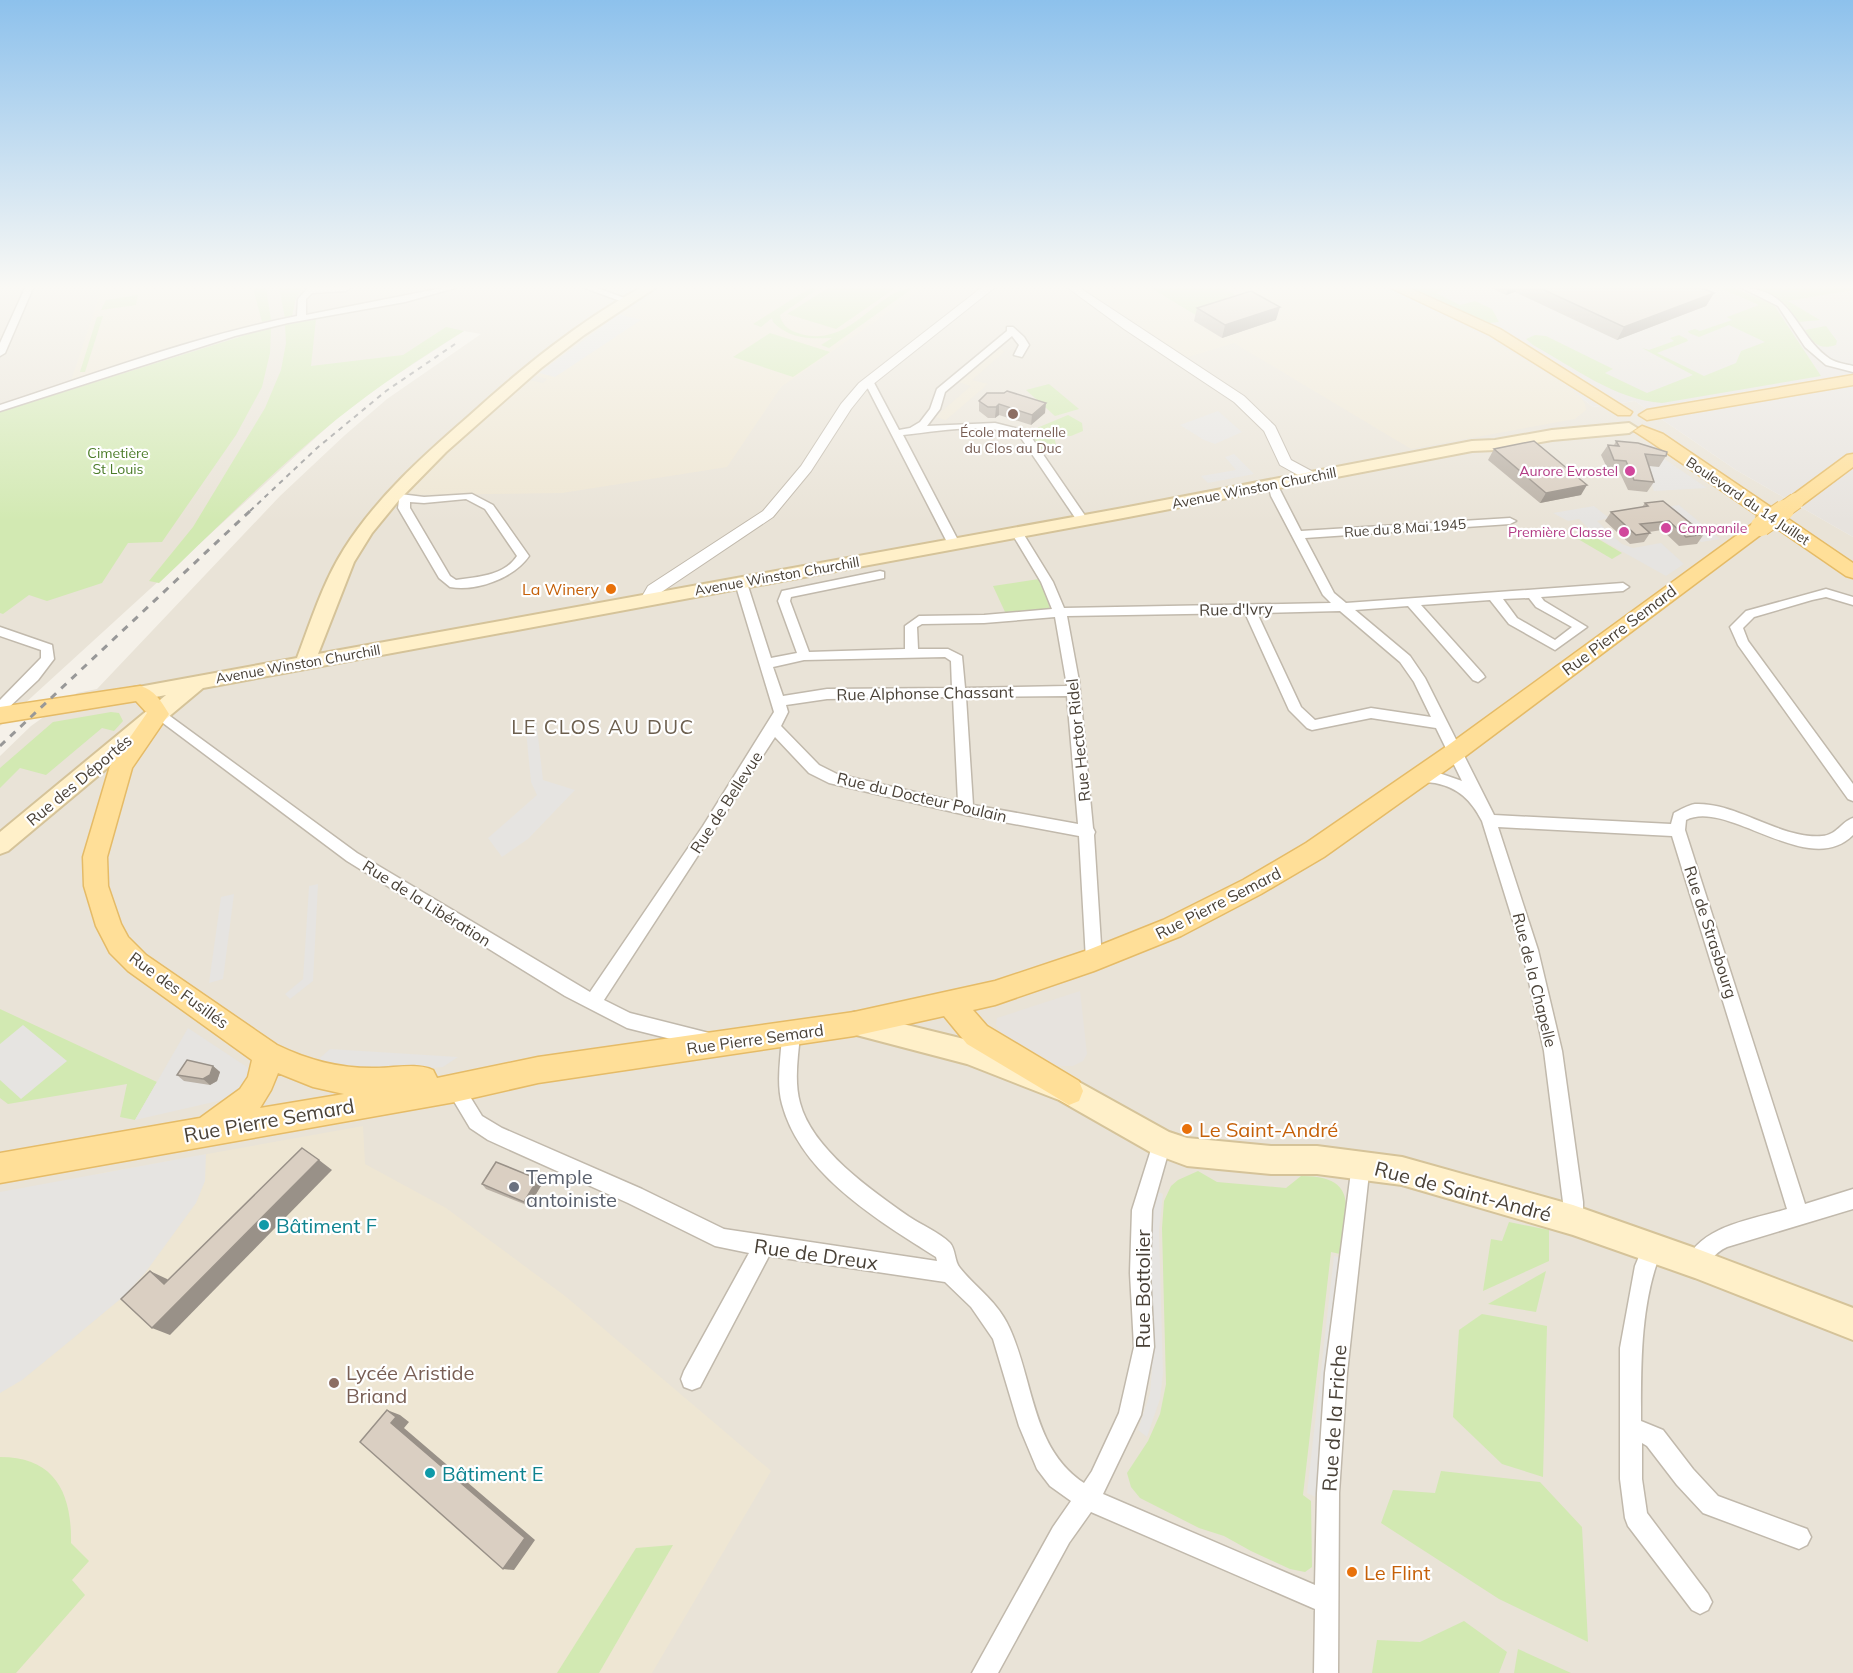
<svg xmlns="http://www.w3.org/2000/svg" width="1853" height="1673" viewBox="0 0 1853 1673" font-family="Mulish,sans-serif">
<rect width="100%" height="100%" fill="#f5f1e9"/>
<polygon fill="#e9e3d7" points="0,288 1382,288 1488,334 1555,376 1593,407 1635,401 1736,470 1853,537 1853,1673 0,1673 0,756 31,726 77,693 97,689 280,496 345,435 387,399 481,334 464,331 384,383 335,420 0,726"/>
<g fill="#e7e3de">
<polygon points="1382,288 1853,288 1853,537 1736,470 1635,401 1593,407 1555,376 1488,334"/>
<polygon points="1080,991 1087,1054 1083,1061 1073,1066 1059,1066 1045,1061 1008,1043 996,1025 997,1018"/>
</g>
<g fill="#eee6d3">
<polygon points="102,288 253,288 262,322 203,337 71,381"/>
<polygon points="657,288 923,288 781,387 727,467 562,493 404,495 403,494 462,437 469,435 473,431 470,429 525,379 543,383 547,379 530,374 624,309 634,307 649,298 650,295 646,293"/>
<polygon points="1080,288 1379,288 1458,322 1517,355 1568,386 1580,396 1585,404 1586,410 1575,419 1411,449 1234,343 1185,358 1104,307"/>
<polygon points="994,347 1005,351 972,380 988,384 946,420 935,417 971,386 955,381"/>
<polygon points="363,1126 365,1164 446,1208 565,1296 771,1471 652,1673 0,1673 0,1261 96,1174"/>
</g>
<g fill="#d2e9b2">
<polygon points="253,288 266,288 271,320 262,322"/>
<polygon points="279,288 302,288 296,298 292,316 285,318"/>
<path d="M810 288H819L780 315C781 323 787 329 795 332 850 353 876 288 913 288L829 348 821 345 832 338C809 339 790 339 773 322L772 318 761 327 753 324Z"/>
<polygon points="828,288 889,288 894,289 836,329 787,314"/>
<polygon points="1151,288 1224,288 1248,302 1199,317"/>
<polygon points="1411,288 1450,288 1436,293 1460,305 1475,301 1492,309 1499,322 1489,323"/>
<path d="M1720 288H1734L1774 305 1821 376 1662 403C1616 400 1573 367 1533 345L1526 339 1535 335 1546 336 1613 369 1605 373 1647 393 1693 375 1642 348 1649 350 1674 341 1670 338 1679 335 1687 339 1688 341 1657 353 1704 376 1736 363 1741 351 1765 342 1729 325 1699 337 1689 333 1688 331 1695 329 1700 331 1732 320 1727 317 1759 305Z"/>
<polygon points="1751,288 1853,288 1853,290 1788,301 1820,320 1799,322 1784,303"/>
<polygon points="138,295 136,305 101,310 106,300"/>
<polygon points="103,316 85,372 80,372 97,317"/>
<path d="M316 319 311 366 403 355 446 327 464 331C420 358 377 387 337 419 274 470 217 528 159 583L149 581 193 527 265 408 281 370 286 343 285 325Z"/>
<path d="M1826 326 1837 341 1836 345C1820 350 1813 344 1805 330Z"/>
<polygon points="271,327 270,353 262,387 236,435 162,542 128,543 102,583 47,601 29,595 3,614 0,613 0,412"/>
<polygon points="770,333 830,352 793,377 733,357"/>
<polygon points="1049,384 1079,409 1055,416 1026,390"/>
<polygon points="1068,415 1082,423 1083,431 1071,436 1054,436 1056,445 1040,449 1025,433"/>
<polygon points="1588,533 1622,553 1612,559 1578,539"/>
<polygon points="1039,579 1047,596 1050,609 1005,612 993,586"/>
<polygon points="111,712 119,713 123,721 114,731 102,728 46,775 20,768 0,788 0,768 53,722"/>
<polygon points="0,1009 157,1082 135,1120 120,1117 127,1084 8,1104 0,1098"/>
<path d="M1198 1171 1217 1182 1286 1188 1301 1176C1361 1176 1346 1211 1340 1254L1331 1252 1303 1495 1311 1501 1312 1567 1305 1572 1290 1569 1251 1551 1224 1536 1199 1528 1140 1498 1131 1487 1127 1473 1148 1441 1160 1414 1166 1384 1162 1228 1164 1201 1171 1186 1178 1180Z"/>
<polygon points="1509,1222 1549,1230 1549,1261 1483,1291 1491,1239 1502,1241"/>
<polygon points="1546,1271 1536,1312 1488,1304"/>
<polygon points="1482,1314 1547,1326 1543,1477 1502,1464 1453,1417 1459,1330"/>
<path d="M0 1457C55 1457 72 1493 71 1543L89 1561 72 1580 85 1595 16 1673H0Z"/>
<polygon points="1441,1471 1540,1482 1582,1527 1588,1642 1499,1599 1381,1523 1393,1490 1435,1493"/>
<polygon points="673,1545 599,1673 557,1673 636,1548"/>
<polygon points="1464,1621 1507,1652 1499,1673 1372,1673 1377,1640 1420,1642"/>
<polygon points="1518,1649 1571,1673 1514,1673"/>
</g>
<g fill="#e6e4e1">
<polygon points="619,314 641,320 555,377 539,373"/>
<polygon points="1218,411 1242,432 1215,444 1204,440 1180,425"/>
<polygon points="1641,451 1663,458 1707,488 1654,491"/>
<polygon points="1234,454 1254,474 1208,483 1201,476 1236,470 1225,457"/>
<polygon points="1679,505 1720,539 1701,542 1661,508"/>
<polygon points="1594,506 1609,518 1597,521 1622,544 1633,548 1661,543 1684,564 1666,576 1598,538 1579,519 1568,521 1553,513"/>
<polygon points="536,719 543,780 575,790 528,839 502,857 488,838 537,795 531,782 525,720"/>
<polygon points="318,884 313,981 290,999 285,994 303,979 309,886"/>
<polygon points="234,894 223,979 209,983 221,897"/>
<polygon points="23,1025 67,1061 21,1099 0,1080 0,1044"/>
<polygon points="188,1028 250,1069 243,1086 231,1098 135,1120"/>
<polygon points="330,1049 458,1057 443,1067 407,1070 370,1071 313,1064"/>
<polygon points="206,1154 205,1181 196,1203 145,1273 124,1296 71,1340 22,1380 0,1393 0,1192"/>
<polygon points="1154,1190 1163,1194 1159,1231 1163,1373 1160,1399 1147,1437 1138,1430 1150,1393 1152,1369 1149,1230"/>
<polygon points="1334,1256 1345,1259 1318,1498 1307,1493"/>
</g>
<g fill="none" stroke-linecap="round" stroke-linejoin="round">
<g stroke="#c1b9ac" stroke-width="3">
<g id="minor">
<polygon points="25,288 33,288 5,353 0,356 0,343"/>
<path d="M308 288H350L346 291 312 293 306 299V315L442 288H455L405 302 288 323 235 336 0 411V405C98 373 195 336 297 316L298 299Z"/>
<polygon points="585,288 597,288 630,300 623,302"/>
<path d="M1742 288C1793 288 1795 335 1830 359 1836 363 1846 364 1853 366V372L1826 365 1805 347 1778 306Z"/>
<path d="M1007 327H1013L1024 337 1029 345 1022 357 1014 355 1019 345 1012 336 945 392 940 409 927 426 995 423 1027 431 1088 520 1082 523 1078 522 1019 435C982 422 941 431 903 435L960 544 954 548 948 544 864 381 872 379 899 430 910 428 920 422 930 409 937 389 1007 331Z"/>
<path d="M1277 480 1282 483 1279 488 1301 531 1510 518 1516 521 1510 524 1305 538 1334 593 1346 603 1623 583 1629 587 1623 591 1541 597 1544 601 1587 627 1555 650 1509 624 1490 600 1421 605 1483 674 1485 677 1478 682 1473 680 1408 606 1355 610 1410 656 1425 678 1494 815 1671 824 1674 813C1680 810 1688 805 1695 804 1737 802 1779 839 1822 836 1837 835 1841 822 1853 818V835C1809 880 1727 798 1686 820L1685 830 1805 1204 1853 1189V1209L1727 1247C1712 1253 1709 1267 1695 1273L1688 1270 1685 1263C1701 1225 1752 1220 1787 1209L1672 836 1498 827 1538 950 1562 1051 1583 1202V1220L1580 1227 1573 1230 1566 1227 1563 1220V1202L1544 1051 1522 950 1482 821C1471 800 1459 788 1435 783 1429 782 1422 782 1416 780L1414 776 1416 772H1436L1462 781 1436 728 1371 718 1312 730 1307 728 1289 710 1245 613 1067 616 1079 681 1093 828 1095 832 1094 835 1102 960 1100 965 1094 967 1088 965 1086 960 1079 836 966 815 829 783 809 773 775 737 604 1000 630 1013 713 1034 716 1040 713 1046 707 1048 627 1028 565 996 347 861 151 714 153 711H163L357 853 590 992 703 826 774 712 735 583 737 580 741 579 747 583 771 658 797 653 778 601 782 591 880 571 884 572V578L791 597 790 601 809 652 905 649V626L919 616 984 615 1052 609 1041 582 1011 532 1017 529 1021 530 1053 582 1064 608 1331 603 1323 595 1271 496 1269 488 1273 481ZM1529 598 1536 607 1572 627 1555 640 1517 618 1503 599ZM1340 611 1400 662 1414 682 1431 717 1371 708 1315 720 1301 707 1257 613ZM1055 617 1067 686 965 688 962 656 948 649H918L917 627 922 624 984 623ZM945 657 951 661 952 688 827 689 783 696 773 667 804 660ZM1067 696 1078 824 973 805 966 697ZM953 697 958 802 837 774 819 765 781 726 788 712 786 705 827 699Z"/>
<path d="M392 493 424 497 472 494 493 505 529 556C514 578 476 592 450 587L439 578 398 508 399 500 386 496ZM466 499 485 509 517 556C504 576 478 577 456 580L450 576 410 508V502L424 503Z"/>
<polygon points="1826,589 1853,597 1853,605 1826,597 1812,600 1754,617 1743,628 1748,641 1853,784 1853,801 1848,799 1738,645 1730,627 1746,611"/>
<polygon points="0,627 52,645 54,659 38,680 5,711 0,713 0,700 41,658 41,650 0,636"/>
<path d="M791 1027 797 1029 800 1035C798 1057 794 1081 800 1103 812 1149 871 1190 908 1216 921 1225 939 1232 950 1243 956 1250 954 1261 960 1268 976 1288 998 1302 1009 1327 1034 1380 1031 1448 1084 1483L1092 1471 1119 1413 1134 1347 1130 1273 1132 1210 1155 1137 1162 1134 1169 1137 1171 1143 1152 1210 1150 1273 1154 1347 1141 1415 1103 1494 1315 1585 1317 1493 1325 1373 1352 1164 1354 1157 1361 1155 1368 1157 1370 1164 1347 1373 1339 1493 1338 1673H1314L1315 1609 1091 1512 1069 1543 998 1673H972L1053 1527 1071 1501 1050 1486 1037 1469 1019 1426 993 1339 971 1307 945 1282 769 1256 700 1387 692 1390 684 1387 681 1379 684 1371 749 1253 715 1246 628 1203 488 1140 470 1128 446 1088 449 1082 455 1080 461 1082 482 1116 502 1128 642 1189 724 1229 937 1261 936 1257C878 1220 801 1175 782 1104 776 1082 781 1057 782 1035L785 1029Z"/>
<path d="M1652 1239 1659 1242 1662 1249C1640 1303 1641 1364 1641 1421L1663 1430 1693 1469 1718 1496 1807 1529 1811 1537 1807 1545 1799 1549 1703 1513 1677 1485 1647 1446 1642 1443V1479L1647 1513 1708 1594 1712 1602 1708 1610 1700 1614 1692 1610 1628 1526 1625 1518 1620 1479V1348L1635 1266 1645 1242Z"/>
</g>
</g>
<g stroke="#c1b9ac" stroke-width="2">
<g id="tertiary">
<polygon points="981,288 994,288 867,389 851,409 811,471 773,517 660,593 654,604 642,604 640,600 648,586 763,511 801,466 841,404 859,383"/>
<polygon points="1068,288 1080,288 1244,396 1275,426 1291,460 1317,474 1319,477 1317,480 1307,480 1280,465 1264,431 1234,402 1124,329"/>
</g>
</g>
<g stroke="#d5c399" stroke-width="4">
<g id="secondary">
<path d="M640 288H655L584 335 541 368 446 452 399 500 372 533 354 562 318 654 1123 508 1472 441 1495 440 1552 430 1629 423 1637 428 1629 433 1552 440 1495 450 1472 451 1123 518 203 688 8 851 0 854V832L166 695 140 700 133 698 130 693 133 688 297 658C311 621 323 582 344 549 377 497 423 456 469 416 522 368 577 323 640 288Z"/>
<polygon points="854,1012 968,1040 1079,1082 1169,1132 1187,1138 1271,1146 1317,1146 1402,1157 1573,1205 1695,1248 1853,1308 1853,1340 1695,1278 1573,1235 1402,1185 1317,1174 1271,1174 1187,1166 1152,1153 1059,1100 967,1064 845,1032 841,1024 845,1016"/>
</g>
</g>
<g stroke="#e5bb67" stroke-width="3">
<g id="primary">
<polygon points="1391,288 1409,288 1500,329 1632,412 1630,415 1618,415 1490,335"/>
<polygon points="1853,375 1853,385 1647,420 1639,415 1647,410"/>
<polygon points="1642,426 1663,434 1853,563 1853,578 1846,576 1651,442 1634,431"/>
<polygon points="1853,454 1853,467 1802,505 1790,505 1787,501 1790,497 1847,455"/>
<path d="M1761 521 1767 522 1770 526 1767 530 1463 758 1324 857 1261 894 1181 936 1094 971 995 1005 973 1010 987 1026 1079 1081 1083 1091 1079 1101 1069 1105 967 1044 944 1016 854 1036 538 1083 455 1102 0 1183V1153L200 1118 240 1089 248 1077 252 1060 128 971 110 953 96 926 84 886 83 857 110 766 147 713 136 701 0 723V707L140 686C155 690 161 701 169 714L132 768 107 857 108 886 121 924 128 937 146 955 277 1045C308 1060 337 1068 372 1068 392 1069 415 1062 433 1070L437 1078 538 1057 854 1012 995 981 1088 950 1163 920 1243 880 1306 843 1447 746 1755 522ZM278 1073 313 1087 344 1094 260 1108 271 1090Z"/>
</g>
</g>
<use href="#minor" fill="#fff" fill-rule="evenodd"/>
<use href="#tertiary" fill="#fff" fill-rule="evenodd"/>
<use href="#secondary" fill="#fff0c9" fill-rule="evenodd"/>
<use href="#primary" fill="#ffdf98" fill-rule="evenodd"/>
<polyline stroke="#989898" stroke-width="2" stroke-dasharray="5 5" stroke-linecap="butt" points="250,511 317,448 386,391 458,342"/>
<polyline stroke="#989898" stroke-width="3" stroke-dasharray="7 7" stroke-linecap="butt" points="0,746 251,510"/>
<g stroke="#e5bb67" stroke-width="18" stroke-linecap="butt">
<polyline id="primary-bridge-far1" points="1782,511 1796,501"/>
</g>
<g stroke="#e5bb67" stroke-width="22" stroke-linecap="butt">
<polyline id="primary-bridge" points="1761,526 1784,510"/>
</g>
<use href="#primary-bridge-far1" stroke="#ffdf98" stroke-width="16"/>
<use href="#primary-bridge" stroke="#ffdf98" stroke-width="20"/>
</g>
<g fill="#bbb2a7">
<polygon points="1491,288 1701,288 1714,293 1706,306 1617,340 1515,292 1506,295"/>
<polygon points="1197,308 1276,320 1222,338 1194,321"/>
<polygon points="979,401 1045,413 1031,425 999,415 995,418 988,418 979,411"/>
<polygon points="1616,441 1666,456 1659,467 1649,466 1654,482 1647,492 1628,490 1619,471 1608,470 1601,455 1608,445 1614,445"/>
<polygon points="1494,449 1581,495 1540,503 1488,460"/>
<polygon points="1645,503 1704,534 1697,544 1679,546 1662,530 1649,532 1650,533 1644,542 1630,544 1605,521 1611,512 1642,507"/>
<polygon points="213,1066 220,1072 217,1081 210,1085 184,1081 177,1075"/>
<polygon points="538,1179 542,1184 529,1206 486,1189 482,1184"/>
</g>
<g fill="#999188">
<polygon points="1509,288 1517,288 1515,292 1506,295"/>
<polygon points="1714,293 1706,306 1617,340 1624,327"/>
<polygon points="1280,307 1276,320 1222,338 1225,325"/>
<polygon points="1046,403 1045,413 1031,425 1032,415"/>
<polygon points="999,404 999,415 995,418 996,407"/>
<polygon points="1587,485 1581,495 1540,503 1546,493"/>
<polygon points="213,1066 220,1072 217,1081 210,1085 203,1079"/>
<polygon points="319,1160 332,1170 170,1335 152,1328"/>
<polygon points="538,1179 542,1184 529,1206 524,1202"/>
<polygon points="150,1271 167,1279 182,1292 164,1284"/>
<polygon points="387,1410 400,1415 409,1422 404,1428 535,1540 514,1570 503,1569 391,1423"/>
</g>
<g fill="#dacfc2" stroke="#999188" stroke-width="1.5">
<polygon points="1540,288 1701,288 1714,293 1624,327"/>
<polygon points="1251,291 1280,307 1225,325 1197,308"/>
<polygon points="1007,391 1046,403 1032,415 999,404 996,407 988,407 979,401 987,393 1004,393"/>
<polygon points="1534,441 1587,485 1546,493 1494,449"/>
<polygon points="1616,441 1638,443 1667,452 1666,456 1645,454 1654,482 1634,480 1626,461 1614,460 1608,445 1619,446"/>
<polygon points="1663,501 1704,534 1686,537 1669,521 1640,524 1650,533 1636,535 1611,512 1648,506 1645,503"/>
<polygon points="187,1060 213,1066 210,1075 203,1079 177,1075"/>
<polygon points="302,1148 319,1160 152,1328 121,1299 150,1271 164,1284"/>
<polygon points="496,1162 538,1179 524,1202 482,1184"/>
<polygon points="387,1410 396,1417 391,1423 525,1538 503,1569 360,1442"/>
</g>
<linearGradient id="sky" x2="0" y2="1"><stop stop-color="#8dc1ec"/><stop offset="0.55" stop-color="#faf9f5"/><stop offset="1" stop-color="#faf9f5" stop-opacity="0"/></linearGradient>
<rect width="1853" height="522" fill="url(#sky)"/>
<g fill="#8d6e63" stroke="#fff" stroke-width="2">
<circle cx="1013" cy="414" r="6"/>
<circle cx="334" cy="1383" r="6"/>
</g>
<g fill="#d1479c" stroke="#fff" stroke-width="2">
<circle cx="1630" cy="471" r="6"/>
<circle cx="1666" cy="528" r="6"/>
<circle cx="1624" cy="532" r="6"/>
</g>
<g fill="#e8710a" stroke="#fff" stroke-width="2">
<circle cx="611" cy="589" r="6"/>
<circle cx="1187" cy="1129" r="6"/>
<circle cx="1352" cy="1572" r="6"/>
</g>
<circle fill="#6b7280" stroke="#fff" stroke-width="2" cx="514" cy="1187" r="6"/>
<g fill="#0f9aa8" stroke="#fff" stroke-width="2">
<circle cx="264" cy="1225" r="6"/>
<circle cx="430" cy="1473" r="6"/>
</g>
<g text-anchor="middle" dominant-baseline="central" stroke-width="4.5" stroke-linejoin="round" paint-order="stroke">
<g font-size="14" fill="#785e54" stroke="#fff">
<text x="1013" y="432">École maternelle<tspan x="1013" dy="16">du Clos au Duc</tspan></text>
</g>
<g font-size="14" fill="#4b7c29" stroke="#fff">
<text x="118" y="453">Cimetière<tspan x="118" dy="16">St Louis</tspan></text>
</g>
<g font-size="14" fill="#b23c85" stroke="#fff" text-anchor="end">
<text x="1618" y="471">Aurore Evrostel</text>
<text x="1678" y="528" text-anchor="start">Campanile</text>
<text x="1612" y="532">Première Classe</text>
</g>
<g font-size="14" fill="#494137" stroke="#fff">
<text transform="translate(1254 488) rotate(-11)">Avenue Winston Churchill</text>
<text transform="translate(1748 501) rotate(34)">Boulevard du 14 Juillet</text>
<text transform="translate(1405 528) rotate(-4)">Rue du 8 Mai 1945</text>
<text transform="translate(777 576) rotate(-10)">Avenue Winston Churchill</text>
<text transform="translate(298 664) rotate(-10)">Avenue Winston Churchill</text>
</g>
<g font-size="16" fill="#c56008" stroke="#fff" text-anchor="end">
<text x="599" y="589">La Winery</text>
</g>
<g font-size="16" fill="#494137" stroke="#fff">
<text transform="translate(1236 609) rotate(-1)">Rue d'Ivry</text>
<text transform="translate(1619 630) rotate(-37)">Rue Pierre Semard</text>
<text transform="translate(925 693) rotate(-1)">Rue Alphonse Chassant</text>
<text transform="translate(1078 740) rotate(-96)">Rue Hector Ridel</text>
<text transform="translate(79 780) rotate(-40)">Rue des Déportés</text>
<text transform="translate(922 797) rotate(13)">Rue du Docteur Poulain</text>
<text transform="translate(726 802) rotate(-57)">Rue de Bellevue</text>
<text transform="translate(427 903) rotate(32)">Rue de la Libération</text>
<text transform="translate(1218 903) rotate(-27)">Rue Pierre Semard</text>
<text transform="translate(1711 932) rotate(72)">Rue de Strasbourg</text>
<text transform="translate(1535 980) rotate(76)">Rue de la Chapelle</text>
<text transform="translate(179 990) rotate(36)">Rue des Fusillés</text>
<text transform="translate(755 1039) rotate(-8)">Rue Pierre Semard</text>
</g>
<g font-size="20" letter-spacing="1.5" fill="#6c5f4e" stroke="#fff">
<text x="603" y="726">LE CLOS AU DUC</text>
</g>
<g font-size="20" fill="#494137" stroke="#fff">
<text transform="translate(269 1120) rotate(-10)">Rue Pierre Semard</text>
<text transform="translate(1463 1191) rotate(15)">Rue de Saint-André</text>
<text transform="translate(816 1254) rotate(8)">Rue de Dreux</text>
<text transform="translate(1142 1289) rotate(-90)">Rue Bottolier</text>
<text transform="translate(1334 1418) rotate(-86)">Rue de la Friche</text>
</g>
<g font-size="20" fill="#c56008" stroke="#fff" text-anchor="start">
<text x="1199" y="1129">Le Saint-André</text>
<text x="1364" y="1572">Le Flint</text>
</g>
<g font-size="20" fill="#5b616d" stroke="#fff" text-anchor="start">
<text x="526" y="1176">Temple<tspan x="526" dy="23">antoiniste</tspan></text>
</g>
<g font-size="20" fill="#0d838f" stroke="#fff" text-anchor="start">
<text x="276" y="1225">Bâtiment F</text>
<text x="442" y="1473">Bâtiment E</text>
</g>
<g font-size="20" fill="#785e54" stroke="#fff" text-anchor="start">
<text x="346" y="1372">Lycée Aristide<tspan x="346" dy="23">Briand</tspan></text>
</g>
</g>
</svg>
